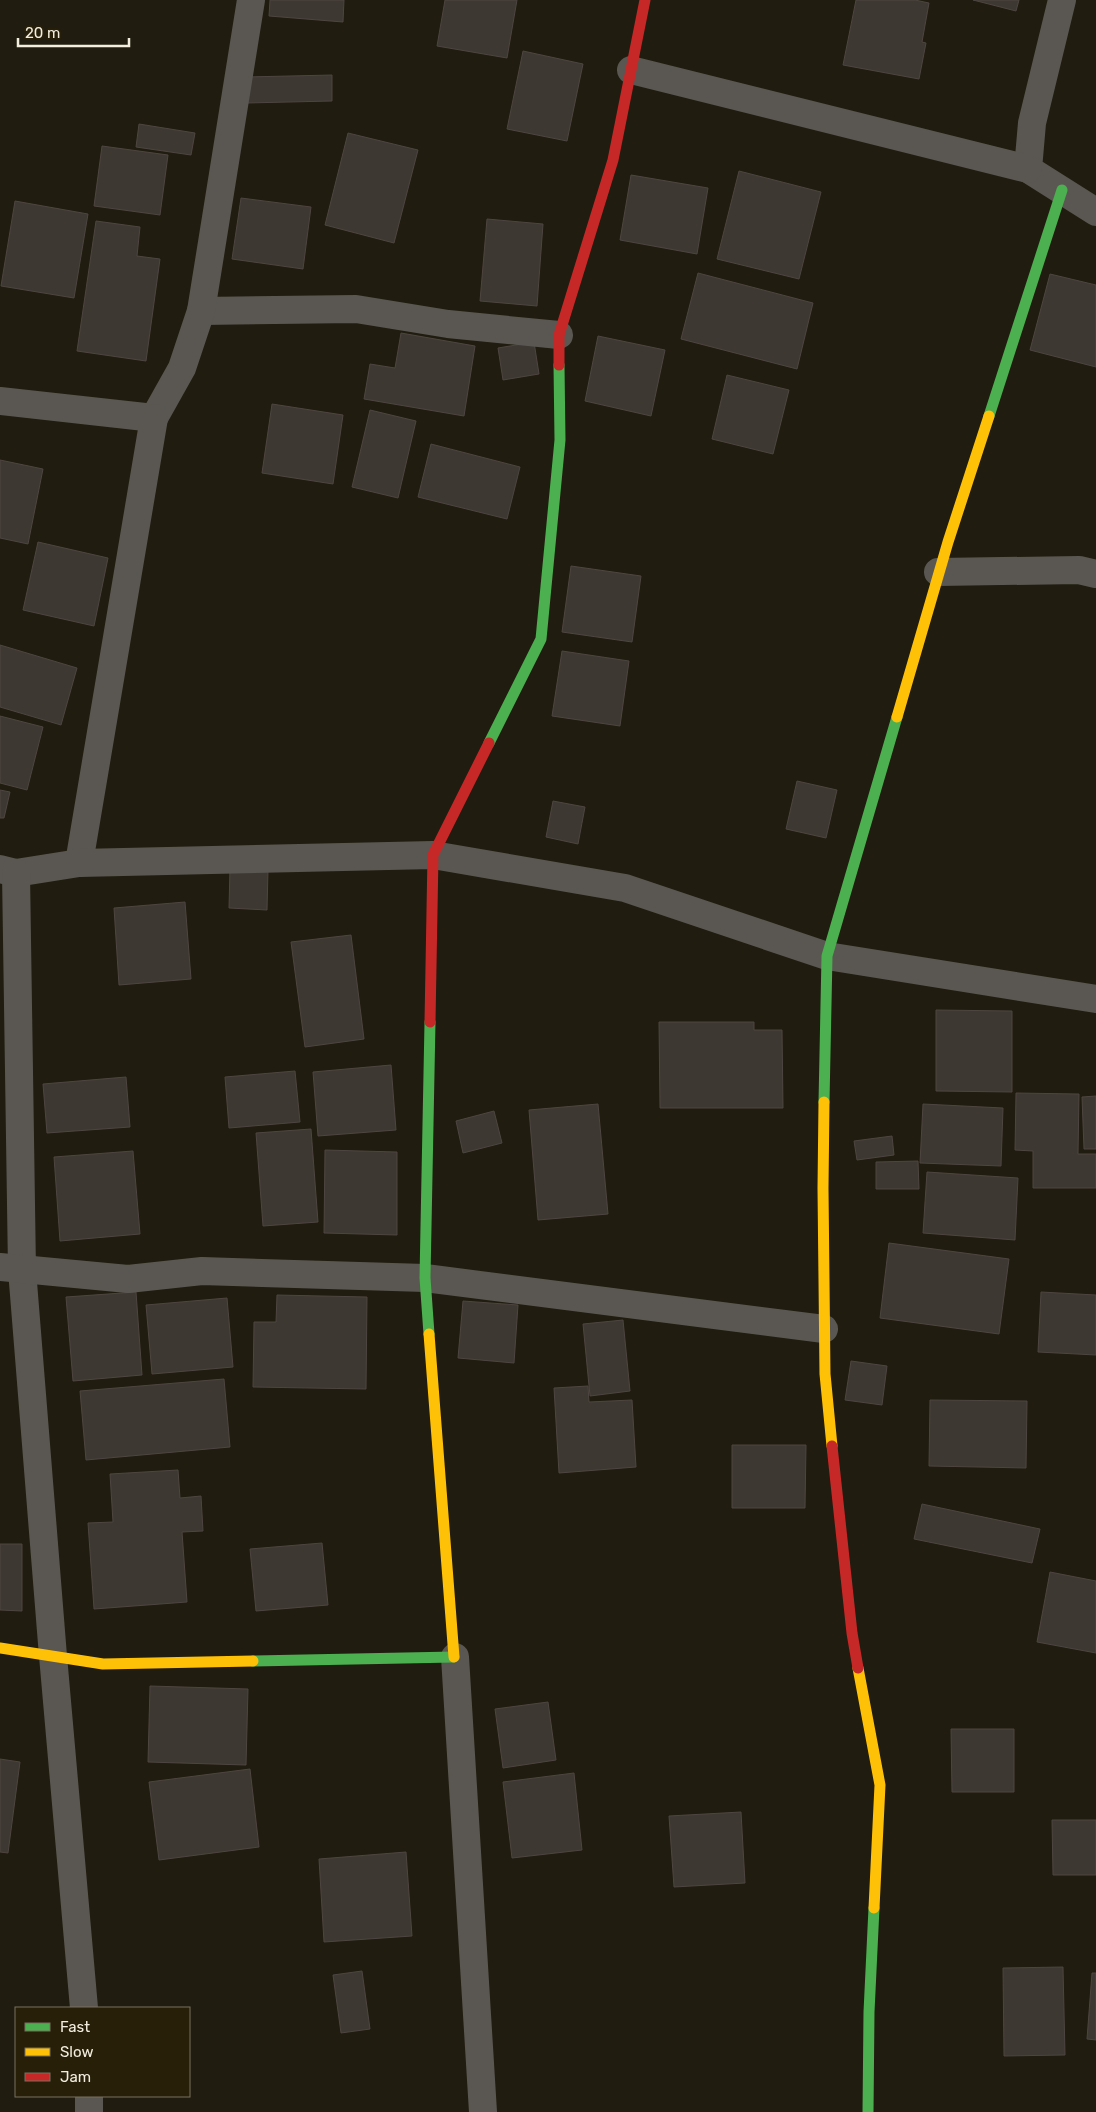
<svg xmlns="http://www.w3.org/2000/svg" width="1096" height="2112" viewBox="0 0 1096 2112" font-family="Rubik,sans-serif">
<rect width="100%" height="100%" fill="#201c0f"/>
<g fill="#3e3833" stroke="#4d4541">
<polygon points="270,0 344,0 343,22 269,16"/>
<polygon points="445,0 517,0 507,58 437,46"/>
<polygon points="856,0 915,0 929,3 922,42 926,43 919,79 843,65"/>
<polygon points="973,0 1019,0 1016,11"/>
<polygon points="523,51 583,64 567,141 507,129"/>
<polygon points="332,75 332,101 247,103 246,77"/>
<polygon points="139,124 195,133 191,155 136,147"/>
<polygon points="348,133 418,150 394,243 325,225"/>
<polygon points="102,146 168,155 160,215 94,206"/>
<polygon points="739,171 821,192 799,279 717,259"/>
<polygon points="631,175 708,188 697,254 620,240"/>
<polygon points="241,198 311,207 303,269 232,259"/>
<polygon points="15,201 88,214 74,298 1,286"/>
<polygon points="487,219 543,224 537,306 480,301"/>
<polygon points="96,221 140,227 137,256 160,259 146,361 77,351"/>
<polygon points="698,273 813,303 797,369 681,339"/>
<polygon points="1050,274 1096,285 1096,367 1030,350"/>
<polygon points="401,333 475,346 464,416 364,399 370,364 395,368"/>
<polygon points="598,336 665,350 651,416 585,401"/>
<polygon points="534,342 539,374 503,380 498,348"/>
<polygon points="727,375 789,390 773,454 712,439"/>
<polygon points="272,404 343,415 333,484 262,473"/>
<polygon points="370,410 416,421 398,498 352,487"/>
<polygon points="431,444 520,467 507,519 418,497"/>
<polygon points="0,460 43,469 28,544 0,538"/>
<polygon points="38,542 108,558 94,626 23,610"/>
<polygon points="571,566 641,576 632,642 562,632"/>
<polygon points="0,645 77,668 61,725 0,707"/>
<polygon points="562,651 629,661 620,726 552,716"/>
<polygon points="0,716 43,727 27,790 0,783"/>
<polygon points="797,781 837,790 826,838 786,829"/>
<polygon points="0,790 10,792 4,818 0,818"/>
<polygon points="553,801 585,807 578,844 546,837"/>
<polygon points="230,868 268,870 267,910 229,908"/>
<polygon points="185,902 191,979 119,985 114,908"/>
<polygon points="351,935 364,1039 305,1047 291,942"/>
<polygon points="936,1010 1012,1011 1012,1092 936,1091"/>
<polygon points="659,1022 754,1022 754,1030 782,1030 783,1108 660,1108"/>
<polygon points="391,1065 396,1130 318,1136 313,1072"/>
<polygon points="295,1071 300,1122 229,1128 225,1077"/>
<polygon points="126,1077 130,1127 47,1133 43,1084"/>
<polygon points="1016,1093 1079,1094 1078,1154 1096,1154 1096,1188 1033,1188 1033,1151 1015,1150"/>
<polygon points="1096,1096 1096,1149 1084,1149 1082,1097"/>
<polygon points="598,1104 608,1214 538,1220 529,1110"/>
<polygon points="923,1104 1003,1108 1001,1166 920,1163"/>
<polygon points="494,1111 502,1143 463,1153 456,1121"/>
<polygon points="311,1129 318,1222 263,1226 256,1133"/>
<polygon points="892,1136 894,1155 857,1160 854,1141"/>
<polygon points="325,1150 397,1152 397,1235 324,1233"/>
<polygon points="133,1151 140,1234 60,1241 54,1157"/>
<polygon points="918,1161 919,1189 876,1189 876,1162"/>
<polygon points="927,1172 1018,1178 1015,1240 923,1233"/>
<polygon points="889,1243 1009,1259 999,1334 880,1318"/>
<polygon points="136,1292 142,1375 73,1381 66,1297"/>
<polygon points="1041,1292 1096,1295 1096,1355 1038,1352"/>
<polygon points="277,1295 367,1297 366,1389 253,1387 254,1322 276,1322"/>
<polygon points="227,1298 233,1367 152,1374 146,1305"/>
<polygon points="463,1301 518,1305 514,1363 458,1358"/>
<polygon points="623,1320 630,1391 590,1396 583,1324"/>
<polygon points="851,1361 887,1366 882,1405 845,1400"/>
<polygon points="224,1379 230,1447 86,1460 80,1391"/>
<polygon points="588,1386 589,1402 632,1400 636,1467 559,1473 554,1388"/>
<polygon points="930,1400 1027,1401 1026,1468 929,1466"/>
<polygon points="732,1445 806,1445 805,1508 732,1508"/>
<polygon points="178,1470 180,1498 201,1496 203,1531 182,1532 187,1602 94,1609 88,1523 113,1522 110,1474"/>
<polygon points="922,1504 1040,1529 1032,1563 914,1539"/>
<polygon points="322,1543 328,1605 256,1611 250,1549"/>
<polygon points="0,1544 22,1544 22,1611 0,1610"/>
<polygon points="1050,1572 1096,1581 1096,1653 1037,1642"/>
<polygon points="150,1686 248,1689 246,1765 148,1762"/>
<polygon points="548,1702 556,1760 503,1768 495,1709"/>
<polygon points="951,1729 1014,1729 1014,1792 952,1792"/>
<polygon points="0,1759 20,1762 8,1853 0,1852"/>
<polygon points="250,1769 259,1847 159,1860 149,1782"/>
<polygon points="574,1773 582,1850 512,1858 503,1782"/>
<polygon points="741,1812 745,1883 674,1887 669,1816"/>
<polygon points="1052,1820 1096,1820 1096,1875 1053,1875"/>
<polygon points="406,1852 412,1936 324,1942 319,1859"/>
<polygon points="1063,1967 1065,2055 1004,2056 1003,1968"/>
<polygon points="362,1971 370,2029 341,2033 333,1975"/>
<polygon points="1092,1973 1096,1973 1096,2040 1087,2039"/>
</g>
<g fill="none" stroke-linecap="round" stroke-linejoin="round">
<g stroke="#5a5752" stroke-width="28">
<polyline points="1062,0 1032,123 1028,169 1096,212"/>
<polyline points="631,70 1028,169"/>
<polyline points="201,311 356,309 448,324 559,335"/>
<polyline points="0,401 154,418 182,368 201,311 251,0"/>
<polyline points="938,572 1079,570 1096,574"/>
<polyline points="79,863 154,418"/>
<polyline points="0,869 16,873 79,863 433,855 625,888 827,956 1096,999"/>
<polyline points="16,873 22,1270 53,1656 84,2008"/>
<polyline points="0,1267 128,1279 202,1271 425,1278 824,1329"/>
<polyline points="455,1657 483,2112"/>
<polyline points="89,2112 89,2096"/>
</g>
<g stroke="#4caf50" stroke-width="11">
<polyline points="989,416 1062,190"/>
<polyline points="489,743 541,639 560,440 559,365"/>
<polyline points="824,1102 827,956 897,717"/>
<polyline points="429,1334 425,1278 430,1022"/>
<polyline points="253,1661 454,1657"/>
<polyline points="868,2112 869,2012 874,1908"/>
</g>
<g stroke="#ffc107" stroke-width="11">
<polyline points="897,717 948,542 989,416"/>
<polyline points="824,1102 823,1188 825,1374 832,1446"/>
<polyline points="429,1334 454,1657"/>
<polyline points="0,1648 103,1664 253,1661"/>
<polyline points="858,1668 880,1785 874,1908"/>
</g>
<g stroke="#c62828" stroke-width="11">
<polyline points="559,365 559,335 613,160 645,0"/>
<polyline points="430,1022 433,855 489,743"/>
<polyline points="832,1446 852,1633 858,1668"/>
</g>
</g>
<rect x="15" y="2007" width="175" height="90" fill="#271f08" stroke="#78715e"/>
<rect x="25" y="2023" width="25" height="8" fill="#4caf50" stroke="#78715e"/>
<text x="60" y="2032" font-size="15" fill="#f2eddf">Fast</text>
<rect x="25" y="2048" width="25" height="8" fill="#ffc107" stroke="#78715e"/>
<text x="60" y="2057" font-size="15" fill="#f2eddf">Slow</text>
<rect x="25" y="2073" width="25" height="8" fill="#c62828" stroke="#78715e"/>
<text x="60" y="2082" font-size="15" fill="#f2eddf">Jam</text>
<path d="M18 38v8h111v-8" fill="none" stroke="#f2eddf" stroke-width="2.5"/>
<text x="25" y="38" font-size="15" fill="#f2eddf" stroke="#271f08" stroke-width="4" paint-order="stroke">20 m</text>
</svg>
